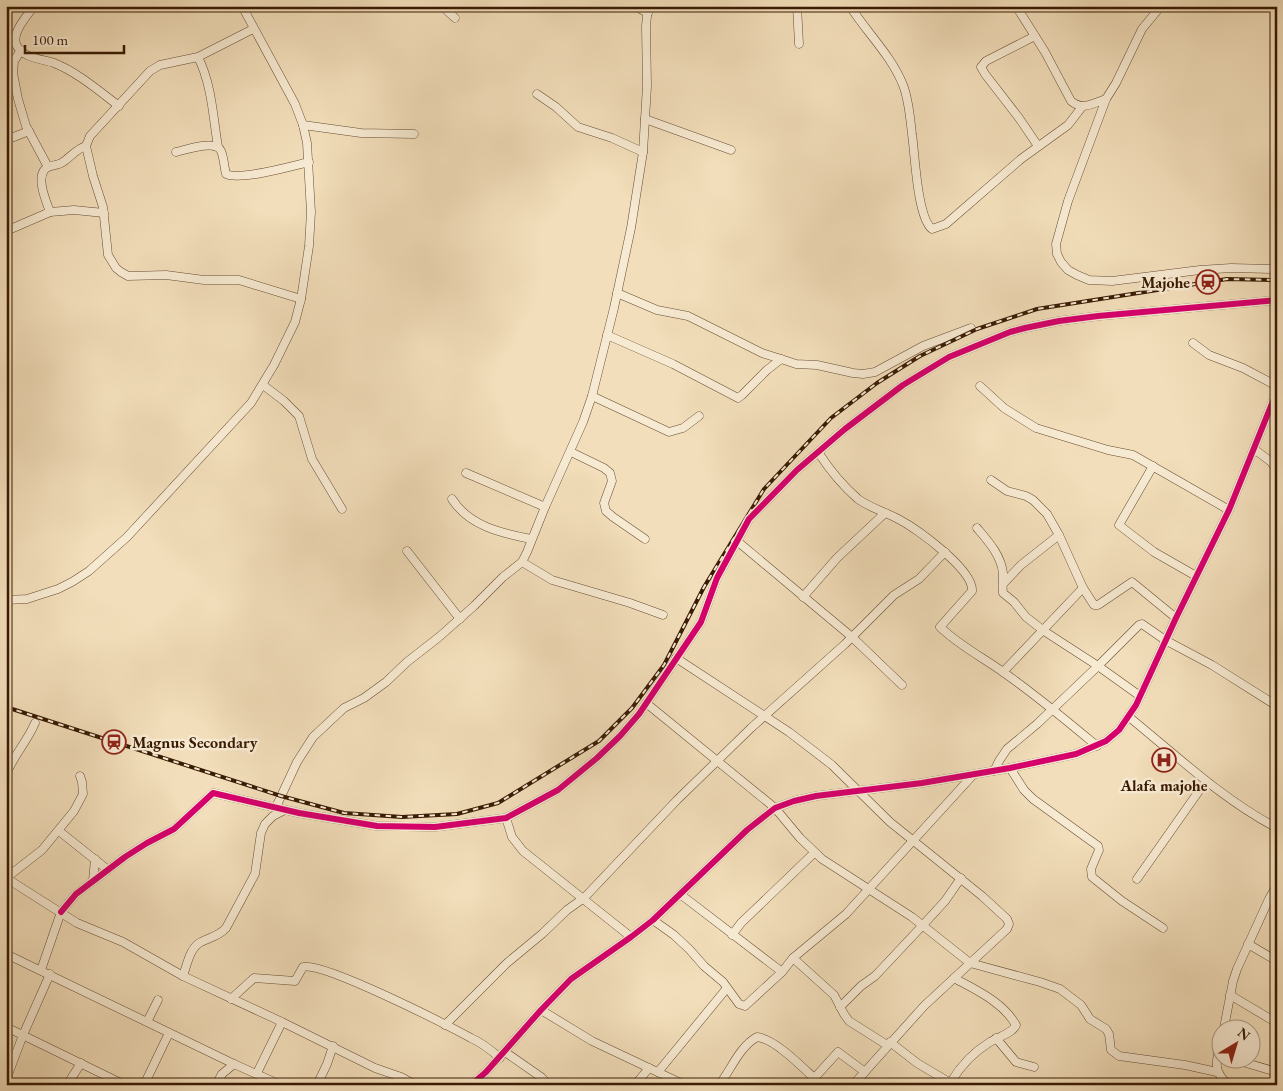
<svg xmlns="http://www.w3.org/2000/svg" width="1283" height="1091" viewBox="0 0 1283 1091" font-family="'EB Garamond',serif">
<rect width="100%" height="100%" fill="#f2deba"/>
<filter id="stains"><feTurbulence type="fractalNoise" baseFrequency=".004" numOctaves="4"/><feColorMatrix values="0 0 0 0 .2 0 0 0 0 .09 0 0 0 0 .02 0 0 0 .5 -.17"/></filter>
<radialGradient id="worn" r=".72"><stop offset=".6" stop-color="#630" stop-opacity="0"/><stop offset="1" stop-color="#630" stop-opacity=".3"/></radialGradient>
<g fill="none" stroke-linecap="round" stroke-linejoin="round">
<g stroke="#674c31" stroke-width="9">
<g id="minor">
<path d="M34 6C27 16 12 32 16 44 21 58 42 59 54 63 77 72 99 91 119 106"/>
<polyline points="442,6 455,18"/>
<polyline points="634,6 648,13"/>
<polyline points="797,6 799,44"/>
<path d="M850 6C867 33 891 55 903 85 909 100 910 118 912 134 915 154 917 217 932 229L946 224 1021 159 1068 125 1082 107"/>
<path d="M1016 6 1045 52 1071 101C1083 111 1093 103 1106 99"/>
<polyline points="1161,6 1142,29 1116,83 1106,99 1068,201 1056,244 1057,254 1061,262 1068,270 1077,275 1089,280 1112,281 1200,270 1231,268 1277,269"/>
<polyline points="253,29 198,57 160,65 150,71 90,136 86,146 93,176 103,207 108,255 116,268 121,272 128,276 166,275 204,280 239,280 301,299"/>
<polyline points="1035,36 986,61 981,67 985,74 1019,118 1038,146"/>
<polyline points="21,50 14,61 13,73 18,99 26,126 48,167"/>
<path d="M198 57C212 85 213 117 218 147"/>
<polyline points="537,94 556,107 578,127 612,138 643,152"/>
<polyline points="645,119 731,150"/>
<polyline points="303,125 361,133 414,134"/>
<polyline points="6,140 29,131"/>
<path d="M176 152C185 150 216 139 221 151 224 158 224 166 226 174 240 181 292 166 309 162"/>
<path d="M50 212C46 201 34 174 48 167 53 165 59 165 63 162 72 156 76 149 86 146"/>
<polyline points="6,231 50,212 74,210 104,213"/>
<polyline points="617,293 657,310 688,316 762,353 781,359 796,364 817,365 853,373 863,374 875,372 923,346 971,328"/>
<polyline points="607,335 673,364 738,398 742,395 767,370 781,359"/>
<polyline points="1193,343 1209,355 1243,368 1277,386"/>
<polyline points="263,385 284,401 299,416 312,459 342,509"/>
<polyline points="980,386 1004,408 1036,428 1108,450 1133,455 1229,510"/>
<polyline points="592,396 669,432 683,428 699,416"/>
<polyline points="1254,449 1270,461 1277,469"/>
<polyline points="571,452 604,468 610,473 612,481 604,503 606,511 613,517 645,539"/>
<path d="M818 452C829 469 843 486 858 499 870 508 886 512 900 520 917 529 974 570 972 591L940 627C960 646 982 657 1003 672 1036 695 1067 721 1097 746"/>
<polyline points="1153,466 1119,525 1154,552 1196,576"/>
<polyline points="466,473 545,507"/>
<polyline points="991,480 1007,491 1026,496 1033,500 1047,514 1059,535 1083,588 1094,605 1098,605 1132,582 1176,618"/>
<path d="M452 499C469 526 501 533 531 539"/>
<path d="M977 528C988 541 1001 555 1003 573 1003 579 1002 586 1003 593L1014 602 1026 617 1044 631 1098 666 1140 696"/>
<polyline points="737,541 852,637 902,685"/>
<polyline points="407,551 460,619"/>
<polyline points="522,562 552,580 630,603 663,615"/>
<polyline points="1003,584 1021,565 1059,535"/>
<polyline points="803,597 837,558 885,513"/>
<polyline points="6,600 27,599 58,589 72,582 89,571 127,537 251,403 274,365 295,322 301,299 309,246 311,212 307,143 303,125 295,104 242,6"/>
<polyline points="676,658 789,732 832,765 890,822 982,896 1007,919 1009,924 1007,929 924,1006 853,1085"/>
<polyline points="1003,672 1083,588"/>
<polyline points="646,703 775,808 800,838 822,859 912,917 970,963 1040,982 1060,989 1081,1005 1090,1019 1106,1029 1109,1034 1111,1050 1119,1056 1185,1065 1217,1072"/>
<path d="M1129 717C1177 756 1222 799 1277 828"/>
<polyline points="1010,768 1024,790 1033,799 1098,846 1099,850 1091,869 1092,877 1122,901 1163,928"/>
<polyline points="994,771 999,761 1007,749 1037,724 1098,666 1139,625 1142,624 1165,640 1212,665 1277,706"/>
<path d="M6 775C13 756 27 742 35 723"/>
<polyline points="276,807 297,762 313,737 344,708 364,698 386,682 407,662 439,637 474,606 503,577 522,562 527,552 545,507 583,422 592,396 614,308 631,228 643,152 647,86 646,26 648,6"/>
<polyline points="506,818 512,837 523,851 631,937"/>
<polyline points="59,831 108,870"/>
<polyline points="6,878 77,923 123,942 183,976 282,1022 375,1068 401,1077 416,1085"/>
<polyline points="6,878 42,850 74,811 83,794 82,782 80,776"/>
<polyline points="1137,879 1206,781"/>
<polyline points="93,881 95,859"/>
<polyline points="680,894 782,972"/>
<polyline points="61,912 76,894 125,857 147,843 174,829 213,793 299,813 377,826 435,827 506,818 558,790 597,758 620,736 639,714 701,622 717,578 749,519 797,470 845,429 903,385 949,357 1010,332 1025,328 1059,321 1098,316 1277,300"/>
<polyline points="653,920 674,935 690,950 704,966 723,982 739,1004 745,1006 782,972 793,958 846,914 973,775"/>
<polyline points="732,935 741,923 814,853"/>
<polyline points="1248,944 1277,961"/>
<polyline points="6,954 234,1064 281,1085"/>
<polyline points="793,958 834,995 844,1014 849,1021 887,1045"/>
<polyline points="41,970 61,912"/>
<path d="M183 976C187 965 190 947 201 942 211 937 219 936 226 928L255 874 261 833 265 824 273 816 285 810"/>
<polyline points="1230,995 1277,1023"/>
<path d="M231 999 254 978 295 981 303 967C322 961 447 1025 471 1038 482 1043 491 1050 500 1058"/>
<polyline points="840,1007 861,986 875,976 923,925 945,901 961,878"/>
<polyline points="541,1010 592,1041 685,1085"/>
<polyline points="147,1022 158,1000"/>
<polyline points="445,1025 507,963 542,934 567,910 584,898 677,800 751,728 845,644 894,595 919,579 945,552"/>
<polyline points="6,1027 125,1085"/>
<polyline points="1224,1028 1233,981 1237,969 1269,899 1277,885"/>
<polyline points="996,1038 1016,1062 1034,1067"/>
<polyline points="890,1042 917,1063 954,1085"/>
<path d="M1220 1044C1216 1063 1213 1070 1228 1085"/>
<polyline points="505,1052 541,1077 548,1085"/>
<polyline points="1229,1058 1277,1072"/>
<polyline points="658,1072 727,988"/>
<polyline points="257,1073 282,1022"/>
<polyline points="6,1080 23,1035 50,974"/>
<path d="M951 1082C961 1065 972 1053 990 1042 998 1037 1013 1033 1016 1025 1003 1002 976 990 954 978"/>
<polyline points="67,1085 81,1063"/>
<polyline points="144,1085 169,1033"/>
<polyline points="216,1085 222,1074 234,1064"/>
<polyline points="317,1085 327,1064 333,1046"/>
<polyline points="471,1085 486,1072 541,1010 571,979 631,937 653,920 747,830 775,808 794,801 816,796 922,783 1010,768 1076,754 1106,741 1119,730 1136,705 1176,618 1229,510 1277,391"/>
<polyline points="635,1085 649,1068"/>
<path d="M719 1085C731 1070 739 1047 757 1037 775 1039 801 1066 814 1078"/>
<polyline points="808,1085 838,1052 865,1072"/>
</g>
</g>
<use href="#minor" stroke="#f7ead2" stroke-width="8"/>
<g stroke="#391b03" stroke-width="4">
<polyline id="rail" points="6,707 281,796 344,813 402,817 457,814 498,803 599,741 632,708 664,665 704,587 764,489 831,418 877,383 920,356 977,329 1037,309 1227,279 1277,280"/>
</g>
<use href="#rail" stroke="#f7ead2" stroke-width="2" stroke-dasharray="5.5" stroke-linecap="butt"/>
<g stroke="#f7ead2" stroke-width="9">
<g id="cycleway">
<polyline points="61,912 76,894 125,857 147,843 174,829 213,793 299,813 377,826 435,827 506,818 558,790 597,758 620,736 639,714 701,622 717,578 749,519 797,470 845,429 903,385 949,357 1010,332 1025,328 1059,321 1098,316 1277,300"/>
<polyline points="471,1085 486,1072 541,1010 571,979 631,937 653,920 747,830 775,808 794,801 816,796 922,783 1010,768 1076,754 1106,741 1119,730 1136,705 1176,618 1229,510 1277,391"/>
</g>
</g>
<use href="#cycleway" stroke="#d6006c" stroke-width="6"/>
</g>
<defs>
<g id="station-ring" transform="scale(1.25)"><circle r="9.5" fill="#f7ead2" stroke="#8f2418" stroke-width="1.5"/><path d="M-3-6H3Q5-6 5-4V2Q5 4 3 4L4.5 6H3L1.5 4h-3L-3 6H-4.5L-3 4Q-5 4-5 2V-4Q-5-6-3-6ZM-3.5-4v3h7v-3ZM-3.5 1v1.5H-2V1ZM2 1v1.5H3.5V1Z" fill="#8f2418"/></g>
<g id="hospital-ring" transform="scale(1.25)"><circle r="9.5" fill="#f7ead2" stroke="#8f2418" stroke-width="1.5"/><path d="M-5-5h3v3.5h4V-5h3V5h-3V1.5h-4V5h-3Z" fill="#8f2418"/></g>
</defs>
<g fill-rule="evenodd">
<use href="#station-ring" x="1208" y="282"/>
<use href="#station-ring" x="114" y="742"/>
<use href="#hospital-ring" x="1164" y="760"/>
</g>
<g text-anchor="middle" dominant-baseline="central" stroke-width="5" stroke-linejoin="round" paint-order="stroke">
<g font-size="16" font-weight="bold" fill="#391b03" stroke="#f7ead2" text-anchor="end">
<text x="1190" y="282">Majohe</text>
<text x="132" y="742" text-anchor="start">Magnus Secondary</text>
<text x="1164" y="785" text-anchor="middle">Alafa majohe</text>
</g>
</g>
<rect width="1283" height="1091" fill="none" stroke="#f2deba" stroke-width="25"/>
<rect x="8" y="8" width="1268" height="1076" fill="none" stroke="#391b03" stroke-width="2.5"/>
<rect x="12" y="12" width="1258" height="1066" fill="none" stroke="#391b03"/>
<g transform="translate(1236 1044) rotate(38)"><circle r="24" fill="#f7ead2" stroke="#ab977f"/>
<path d="M0-4L9 19L0 12L-9 19Z" fill="#8f2418"/>
<text y="-8" font-size="14" font-weight="bold" text-anchor="middle" fill="#391b03">N</text>
</g>
<path d="M25 45v8h99v-8" fill="none" stroke="#391b03" stroke-width="2.5"/>
<text x="32" y="45" font-size="15" fill="#391b03" stroke="#f7ead2" stroke-width="4" paint-order="stroke">100 m</text>
<rect width="100%" height="100%" filter="url(#stains)"/>
<rect width="100%" height="100%" fill="url(#worn)"/>
</svg>
